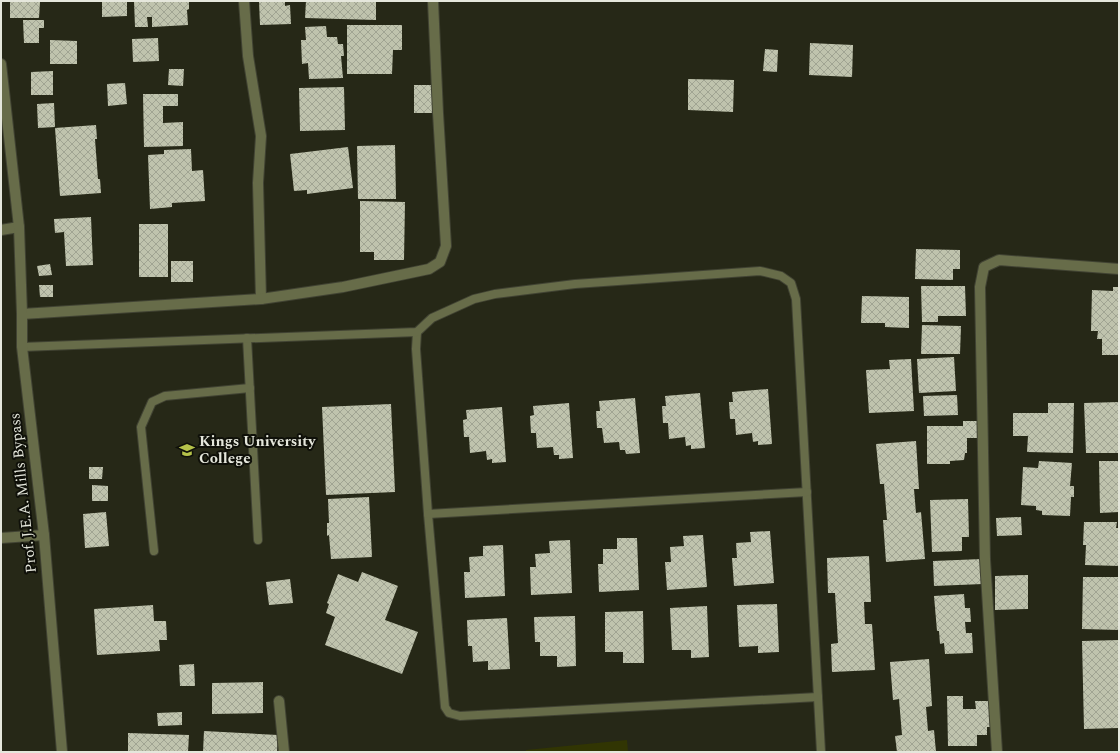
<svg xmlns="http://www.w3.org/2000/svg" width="1120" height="753" viewBox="0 0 1120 753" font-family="Spectral,serif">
<defs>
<pattern id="building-cross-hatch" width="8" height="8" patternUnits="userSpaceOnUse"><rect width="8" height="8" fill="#bfc3ad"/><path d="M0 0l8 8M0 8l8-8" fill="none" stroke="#a0a492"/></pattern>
</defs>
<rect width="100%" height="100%" fill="#262817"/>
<polygon fill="#313503" points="627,740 628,752 526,752 526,750"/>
<g fill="url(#building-cross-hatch)">
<polygon points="10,1 34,1 34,2 40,2 39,18 10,18"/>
<polygon points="102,1 127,1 127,16 102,17"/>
<polygon points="134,1 189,1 189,9 187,10 188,25 152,27 152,17 147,17 148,27 135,27"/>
<polygon points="259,1 285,1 285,6 290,5 291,24 260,25"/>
<polygon points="306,1 376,1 376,20 305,18"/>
<polygon points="23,20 44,20 44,28 39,28 39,43 24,43"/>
<polygon points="347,25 402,25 402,50 393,50 392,74 347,74"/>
<polygon points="326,26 327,37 337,37 338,44 343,44 344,56 341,56 343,78 309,79 308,63 302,64 301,40 306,40 305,27"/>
<polygon points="158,38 159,61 133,62 132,39"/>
<polygon points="50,40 77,41 77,64 50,64"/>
<polygon points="810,43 853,45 852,77 809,75"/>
<polygon points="765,49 778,50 777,72 763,71"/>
<polygon points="169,69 184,69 183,86 168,85"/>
<polygon points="53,71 53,95 31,95 31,72"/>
<polygon points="688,79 734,80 733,112 688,110"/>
<polygon points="125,83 127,104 108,106 107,84"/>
<rect x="414" y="85" width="18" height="28"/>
<polygon points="344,87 345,130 300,131 299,88"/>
<polygon points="143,94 178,94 178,106 163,106 163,123 183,122 183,146 144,147"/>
<polygon points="54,103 55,127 38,128 37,104"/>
<polygon points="96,125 97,139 95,139 98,179 100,179 101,193 60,196 55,128"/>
<polygon points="395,145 396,199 358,199 357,146"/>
<polygon points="348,147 353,188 307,194 307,190 294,191 290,154"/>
<polygon points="191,149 192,171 203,170 205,201 172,203 172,207 150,209 148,155 164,154 164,150"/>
<polygon points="360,201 405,202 404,260 374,260 374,252 360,252"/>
<polygon points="91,217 93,265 66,266 64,232 55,233 54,219"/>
<rect x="139" y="224" width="29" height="53"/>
<polygon points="916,249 960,250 960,269 953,269 953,280 915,279"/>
<rect x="171" y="261" width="22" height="21"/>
<polygon points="50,264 52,275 39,276 37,266"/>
<polygon points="39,285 53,285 53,297 40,297"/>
<polygon points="921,286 965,286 966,316 938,316 938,322 922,322"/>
<polygon points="1113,287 1119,287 1119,355 1102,355 1102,339 1097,339 1098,331 1091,331 1092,290 1113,291"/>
<polygon points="862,296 909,297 909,328 885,327 885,323 861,323"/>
<polygon points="922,325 961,326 960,354 921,354"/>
<polygon points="954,357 956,391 919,393 917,359"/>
<polygon points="911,359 914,411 869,413 866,370 890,369 889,360"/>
<polygon points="768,389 772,444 758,445 758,441 753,442 752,433 736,435 735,419 730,419 729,402 733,402 732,392"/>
<polygon points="700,393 705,448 691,449 691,445 686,446 685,437 669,439 668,423 663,423 662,406 666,406 665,396"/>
<polygon points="957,395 958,415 924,416 923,396"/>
<polygon points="635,398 640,453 626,454 625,450 620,450 619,442 604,443 602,428 597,428 596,411 600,411 599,401"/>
<polygon points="1119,402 1119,453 1086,453 1084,403"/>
<polygon points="569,403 573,458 559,459 559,455 554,455 553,447 537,448 536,433 531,433 530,416 534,415 533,406"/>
<polygon points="1048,403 1074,403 1073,453 1027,452 1028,436 1013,436 1013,413 1048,413"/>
<polygon points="391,404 395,492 326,495 322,407"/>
<polygon points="502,407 506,462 492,463 492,459 487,460 486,451 470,453 469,437 464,437 463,420 467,419 466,410"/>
<polygon points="963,421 980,421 980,438 967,438 967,453 965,453 964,460 950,461 950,464 927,464 927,426 963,426"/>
<polygon points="916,441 919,489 914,489 916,513 921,512 925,559 886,562 883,520 887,520 884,484 880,484 876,444"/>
<polygon points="1039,461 1072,463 1070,486 1074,486 1074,497 1071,497 1070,516 1042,515 1042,511 1036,510 1036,506 1021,505 1023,467 1038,468"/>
<polygon points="1099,461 1119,461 1119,512 1100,513"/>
<polygon points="89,467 103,467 102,479 89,479"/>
<polygon points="92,485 108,486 108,501 92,501"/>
<polygon points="369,497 372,557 331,559 329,535 327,536 327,523 329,523 328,499"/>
<polygon points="968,499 969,537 962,537 962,551 932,552 930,500"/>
<polygon points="106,512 109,546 85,548 83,514"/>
<polygon points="1021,517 1022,535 997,536 996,518"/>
<polygon points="1084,522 1117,522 1116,528 1119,528 1119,566 1085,565 1086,545 1083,545"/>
<polygon points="770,531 774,583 734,586 732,558 737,558 736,543 751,542 750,532"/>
<polygon points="703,535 707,587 667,590 665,562 671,562 670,547 684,546 683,536"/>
<polygon points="617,538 637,538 639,590 599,592 598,564 603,564 603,549 617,549"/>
<polygon points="570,540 572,593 531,595 530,567 536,567 535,554 550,553 549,541"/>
<polygon points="503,545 505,596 465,598 464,572 470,572 469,557 483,556 483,546"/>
<polygon points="869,556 871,602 864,602 865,624 872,624 875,670 832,672 831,644 838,643 835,593 828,593 827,558"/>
<polygon points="982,559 983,584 934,586 933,561"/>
<polygon points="362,572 398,586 385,620 418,632 402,674 325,645 335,617 326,613 329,604 327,603 338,574 358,582"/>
<polygon points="1028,575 1028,609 995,610 995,576"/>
<polygon points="1083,577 1119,577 1119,630 1082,629"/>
<polygon points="290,579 293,603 269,605 266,582"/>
<polygon points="964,594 965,608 970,608 971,622 965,622 966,633 972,633 973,653 945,654 944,643 940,644 939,631 937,631 934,596"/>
<polygon points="777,604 779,652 758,653 758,646 739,647 737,605"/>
<polygon points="153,605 154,621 166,621 167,640 159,640 160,651 97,655 94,609"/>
<polygon points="707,606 709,657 691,658 691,650 672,650 670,608"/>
<polygon points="643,611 644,663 623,663 623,652 605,652 605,612"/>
<polygon points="575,616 576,666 557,667 557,656 540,656 540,642 535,642 534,617"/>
<polygon points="507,618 510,669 488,670 488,661 473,662 472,646 468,646 467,620"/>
<polygon points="1119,640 1119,728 1084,729 1082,641"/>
<polygon points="929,659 932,706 926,707 928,731 934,730 936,752 897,752 895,736 902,735 899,699 893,700 890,662"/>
<polygon points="194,664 195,686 180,686 179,665"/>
<polygon points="263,682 263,713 212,714 212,683"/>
<polygon points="947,696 963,696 963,709 976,709 975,701 989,701 990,727 987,727 987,735 977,735 977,746 948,746"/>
<polygon points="182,712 182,725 158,726 157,713"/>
<polygon points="204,731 278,735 277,752 203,752"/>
<polygon points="128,733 189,735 188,752 128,752"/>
</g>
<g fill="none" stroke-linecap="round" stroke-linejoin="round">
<g stroke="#414333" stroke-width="10">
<g id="service">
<polyline points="417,332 416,349 428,514 445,707 449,713 460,716 818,697"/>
<polyline points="247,338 258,540"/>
<polyline points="22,347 417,332 432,318 474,299 495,294 575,284 760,271 781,276 791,283 796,299 821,752"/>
<polyline points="428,514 807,492"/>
<polyline points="154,551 141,427 152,402 165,396 250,388"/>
</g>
</g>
<g stroke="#414333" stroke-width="12">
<g id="minor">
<polyline points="244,1 248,56 261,136 258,183 261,299"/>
<polyline points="1,230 19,227"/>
<polyline points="22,314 261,299 343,287 429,269 440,262 446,246 438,113 433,1"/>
<polyline points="1,538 44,535"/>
<polyline points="279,701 284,752"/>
<polyline points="997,752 985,559 980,287 984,267 999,260 1119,269"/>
</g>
</g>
<g stroke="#414333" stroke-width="12">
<polyline id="tertiary" points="1,64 19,227 22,314 22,347 44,535 62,752"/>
</g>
<use href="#service" stroke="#676c49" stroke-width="8"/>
<use href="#minor" stroke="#676c49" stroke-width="10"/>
<use href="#tertiary" stroke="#676c49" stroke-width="10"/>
</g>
<defs>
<g id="university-bare" transform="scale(1.2)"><path d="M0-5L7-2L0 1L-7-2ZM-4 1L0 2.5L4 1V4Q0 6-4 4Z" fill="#b5c24a" stroke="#0f1009" stroke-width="2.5" paint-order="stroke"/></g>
</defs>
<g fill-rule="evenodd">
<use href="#university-bare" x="187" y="450"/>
</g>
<g text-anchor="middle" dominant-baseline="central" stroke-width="4" stroke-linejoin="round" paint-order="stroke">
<g font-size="15" font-weight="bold" fill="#e5e7dc" stroke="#0f1009" text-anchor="start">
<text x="199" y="441">Kings University<tspan x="199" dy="17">College</tspan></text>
</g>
<g font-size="15" fill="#e5e7dc" stroke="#0f1009">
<text transform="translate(23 493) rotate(-96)">Prof. J.E.A. Mills Bypass</text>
</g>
</g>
<rect width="1120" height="753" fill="none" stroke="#e5e7dc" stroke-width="4"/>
</svg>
